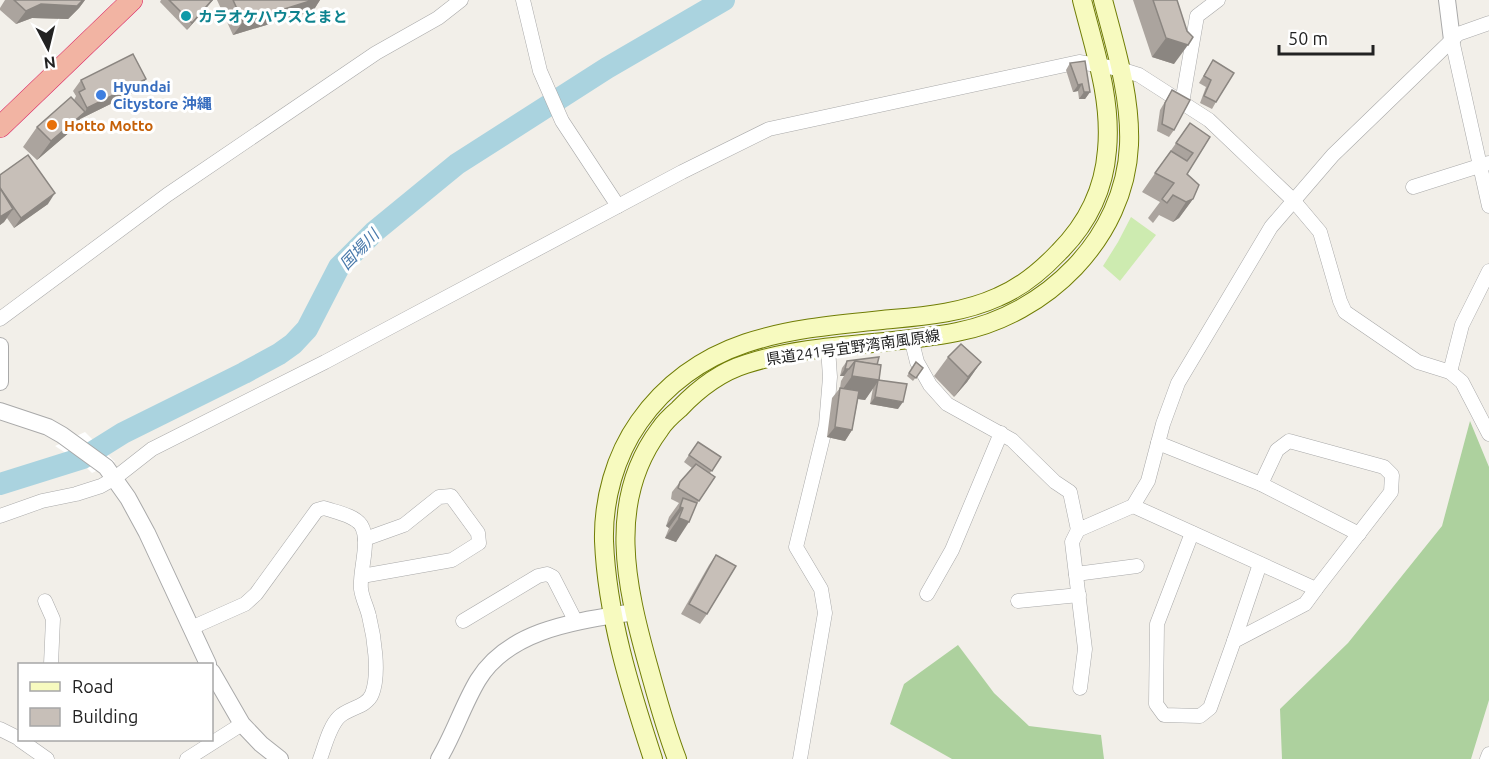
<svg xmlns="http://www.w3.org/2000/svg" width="1489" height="759" viewBox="0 0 1489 759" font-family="Ubuntu,'Noto Sans JP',sans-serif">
<rect width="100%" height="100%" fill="#f2efe9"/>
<polygon fill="#cdebb0" points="1131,217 1156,235 1120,281 1103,266 1118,242"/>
<g fill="#add19e">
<polygon points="1470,421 1489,467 1489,700 1471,759 1282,759 1280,709 1348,643 1442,526"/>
<polygon points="958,645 994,693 1029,726 1101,735 1104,759 952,759 890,724 904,684"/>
</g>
<polygon fill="#fff" points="85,432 115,462 92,473 84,465 55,446"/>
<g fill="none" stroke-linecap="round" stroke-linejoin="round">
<polyline stroke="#aad3df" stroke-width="22" points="0,484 83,458 123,433 244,373 279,354 293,344 307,329 339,267 374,232 457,164 607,68 724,0"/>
<g stroke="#a9a9a9" stroke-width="15">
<g id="minor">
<polyline points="523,0 540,71 562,121 618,206"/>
<polyline points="1452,40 1489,206"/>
<polyline points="1182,103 1197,16 1218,0"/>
<polyline points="1413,187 1489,163"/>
<polyline points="0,319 167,195 376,53 438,18 461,0"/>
<polyline points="911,338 917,362 930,385 947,404 1012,440 1055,482 1070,492 1078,530 1133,506 1148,481 1163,424 1178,383 1271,227 1333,155 1452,40 1458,34 1489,23"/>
<polyline points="1450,372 1462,325 1489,271"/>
<polyline points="1158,443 1261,484 1359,534"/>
<polyline points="1133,506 1316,589 1391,492 1392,475 1384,467 1289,441 1277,450 1261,484"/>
<polyline points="0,516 42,501 76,494 101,486 115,478 152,449 325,362 682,172 769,129 1079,62 1120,69 1139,75 1209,120 1293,200 1320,232 1340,301 1345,312 1418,362 1450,372 1462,382 1489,434"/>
<polyline points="1078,530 1072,542 1085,649 1080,688"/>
<polyline points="1192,533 1157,624 1156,704 1164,715 1200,716 1210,708 1234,641 1305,604 1316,589"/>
<polyline points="1076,574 1137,566"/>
<polyline points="362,576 452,560 479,543 478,533 451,496 439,497 404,525 365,539"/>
<polyline points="927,594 952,550 1001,433"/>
<polyline points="45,601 53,619 51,664"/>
<polyline points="1018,601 1079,595"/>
<polyline points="463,621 538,576 547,574 553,577 576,622"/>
<path d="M191 628 245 604 256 594 317 510 324 508C335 512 354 515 361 525 371 541 359 571 361 589 362 598 367 607 369 616 374 636 380 674 372 694 367 707 348 708 339 717 329 727 325 746 320 759"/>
<polyline points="1234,641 1260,564"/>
<polyline points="0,729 20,739"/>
<polyline points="20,740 47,759"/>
<polyline points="187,759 242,724"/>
<polyline points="800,759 825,613 821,589 796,547 826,425 830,377 828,348"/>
<polyline points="1487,759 1489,754"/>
</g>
</g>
<g stroke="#a9a9a9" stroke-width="18">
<g id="tertiary">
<polyline points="1447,0 1452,40"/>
<polyline points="0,346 0,382"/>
<polyline points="0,411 48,427 62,435 106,467 128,498 147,533 208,664"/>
<polyline points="212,672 242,724 261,744 280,759"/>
<path d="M439 759C454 734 463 705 478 680 510 628 580 621 634 612"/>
</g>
</g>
<g stroke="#707d05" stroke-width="20">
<g id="secondary">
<path d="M653 759C630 689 607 615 604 541 603 500 615 456 639 422 701 334 794 329 892 319 928 316 965 312 998 297 1022 287 1042 270 1059 252 1087 224 1104 189 1107 150 1112 99 1094 48 1082 0"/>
<path d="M677 759C665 728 657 697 648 665 626 586 606 501 660 429 665 421 672 415 679 409 697 390 720 372 746 364 814 342 888 346 957 332 1046 315 1125 238 1129 145 1131 96 1115 46 1103 0"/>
</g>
</g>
<g stroke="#dc2a67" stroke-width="22">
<polyline id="trunk" points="0,127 132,0"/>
</g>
<use href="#minor" stroke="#fff" stroke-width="14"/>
<use href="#tertiary" stroke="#fff" stroke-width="16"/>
<use href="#secondary" stroke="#f7fabf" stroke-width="18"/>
<use href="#trunk" stroke="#f2b4a3" stroke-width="21"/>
</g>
<g fill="#aba49e">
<polygon points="5,0 85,0 79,8 68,19 32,18 16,24 0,10 0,8"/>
<polygon points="161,0 213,0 187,30 160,2"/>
<polygon points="217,0 320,0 313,11 233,35"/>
<polygon points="1133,0 1177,0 1174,64 1152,57"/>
<polygon points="1213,60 1216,102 1212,109 1200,103 1206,87 1199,83"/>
<polygon points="1070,63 1090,92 1085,99 1079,99 1078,91 1073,92 1066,70"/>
<polygon points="81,80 139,90 80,119 71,131 37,160 23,147 37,127 74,100 76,96 73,91"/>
<polygon points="1172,90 1174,130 1169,137 1157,131 1160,110"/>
<polygon points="1190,123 1210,137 1187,174 1193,199 1179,218 1173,222 1159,215 1153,223 1148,218 1160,202 1142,192"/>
<polygon points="0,175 48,204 14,228 7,218 4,222 0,225"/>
<polygon points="948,357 981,362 967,382 954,397 934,376"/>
<polygon points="847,361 877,365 879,380 898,409 870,404 873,388 865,400 858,399 852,430 845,441 827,437 832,398 840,388 841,381 844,376 840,376 842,368"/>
<polygon points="916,362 923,368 913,381 907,376"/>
<polygon points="698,442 721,457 710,473 715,477 696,505 676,542 665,538 669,528 666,526 669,517 679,503 671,499 672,492 680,482 692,468 684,462"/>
<polygon points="716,555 707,614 700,624 681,614 709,565"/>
</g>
<g fill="#8b8681">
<polygon points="85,0 79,8 68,19 32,18 16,24 26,11 41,4"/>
<polygon points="212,0 213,0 187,30 192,23"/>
<polygon points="313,0 320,0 313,11 233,35 243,22"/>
<polygon points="1166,38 1188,45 1174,64 1152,57"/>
<polygon points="146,79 139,90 80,119 71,131 37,160 51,141 85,112 87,108"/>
<polygon points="1082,84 1078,91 1073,92 1078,85"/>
<polygon points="1084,92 1090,92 1085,99 1079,99"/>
<polygon points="55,193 48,204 14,228 21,218"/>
<polygon points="1193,199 1179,218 1173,222 1186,202"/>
<polygon points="13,209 4,222 0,225 0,217"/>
<polygon points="981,362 967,382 954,397 968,377"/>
<polygon points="845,369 849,369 844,376 840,376"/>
<polygon points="852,376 879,380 865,400 838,396"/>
<polygon points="875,397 903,402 898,409 870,404"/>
<polygon points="835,427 852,430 845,441 827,437"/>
<polygon points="680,507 683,508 669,528 666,526"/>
<polygon points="679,518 689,522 676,542 665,538"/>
</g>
<g fill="#c7bfb8" stroke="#8b8681" stroke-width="1.5">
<polygon points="14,0 83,0 77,6 41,4 26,11"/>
<polygon points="169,0 212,0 192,23"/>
<polygon points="233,0 313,0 243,22"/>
<polygon points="1153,0 1177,0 1187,31 1193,37 1188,45 1166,38"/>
<polygon points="133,54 146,79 87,108 79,92 85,89 81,80"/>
<polygon points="1213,60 1234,73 1216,102 1204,96 1211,80 1204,76"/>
<polygon points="1085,61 1090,92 1084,92 1082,84 1078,85 1070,63"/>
<polygon points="1172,90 1190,100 1174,130 1162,124 1165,103"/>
<polygon points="71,97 85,112 51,141 37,127"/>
<polygon points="1190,123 1210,137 1187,174 1199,185 1193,199 1186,202 1173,195 1167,203 1162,199 1174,183 1155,173 1171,151 1187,161 1193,153 1176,143"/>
<polygon points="28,155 55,193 21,218 0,188 0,175"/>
<polygon points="0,188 13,209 0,217"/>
<polygon points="961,344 981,362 968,377 948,357"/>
<polygon points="879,357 877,365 855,361 849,369 845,369 847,361"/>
<polygon points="855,361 881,365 879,380 852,376"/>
<polygon points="916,362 923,368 916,378 909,373"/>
<polygon points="878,380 907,384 903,402 875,397"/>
<polygon points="840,388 859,391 852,430 835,427"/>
<polygon points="698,442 721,457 712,471 689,455"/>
<polygon points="696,464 715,477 699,501 678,488 680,482"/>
<polygon points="683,498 697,503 689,522 679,518 683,508 680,507"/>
<polygon points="716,555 736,566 707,614 689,604"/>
</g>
<circle fill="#0f9aa8" stroke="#fff" stroke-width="2" cx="186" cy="16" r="6"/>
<circle fill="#3f7fe0" stroke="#fff" stroke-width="2" cx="101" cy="95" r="6"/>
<circle fill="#e8710a" stroke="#fff" stroke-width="2" cx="52" cy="125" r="6"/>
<g text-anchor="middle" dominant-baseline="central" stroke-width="6" stroke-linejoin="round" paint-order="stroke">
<g font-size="15" font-weight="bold" fill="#0d838f" stroke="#fff" text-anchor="start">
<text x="198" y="16">カラオケハウスとまと</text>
</g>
<g font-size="15" font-weight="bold" fill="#366cbe" stroke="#fff" text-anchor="start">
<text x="113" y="86">Hyundai<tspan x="113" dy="17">Citystore 沖縄</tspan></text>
</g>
<g font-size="15" font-weight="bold" fill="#c56008" stroke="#fff" text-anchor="start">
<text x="64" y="125">Hotto Motto</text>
</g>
<g font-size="15" fill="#222" stroke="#fff">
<text transform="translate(853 347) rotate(-8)">県道241号宜野湾南風原線</text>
</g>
<g font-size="16" font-style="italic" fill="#4a7aab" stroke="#fff">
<text transform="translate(359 249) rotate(-46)">国場川</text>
</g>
</g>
<rect x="18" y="663" width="195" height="78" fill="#ffffff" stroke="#a7a7a7" stroke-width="1.5"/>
<rect x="30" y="682" width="30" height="9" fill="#f7fabf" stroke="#a7a7a7" stroke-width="1.5"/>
<text x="72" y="693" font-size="18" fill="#222222">Road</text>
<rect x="30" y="708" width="30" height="18" fill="#c7bfb8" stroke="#a7a7a7" stroke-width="1.5"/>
<text x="72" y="723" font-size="18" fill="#222222">Building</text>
<g transform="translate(48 48) rotate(173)" stroke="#ffffff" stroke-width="4.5" paint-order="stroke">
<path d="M0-4.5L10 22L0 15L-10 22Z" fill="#222222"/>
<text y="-9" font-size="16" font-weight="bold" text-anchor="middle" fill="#222222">N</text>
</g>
<path d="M1279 45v9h94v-9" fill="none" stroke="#222222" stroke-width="3"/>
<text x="1288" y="45" font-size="18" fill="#222222" stroke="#ffffff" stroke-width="4.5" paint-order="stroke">50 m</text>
</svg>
